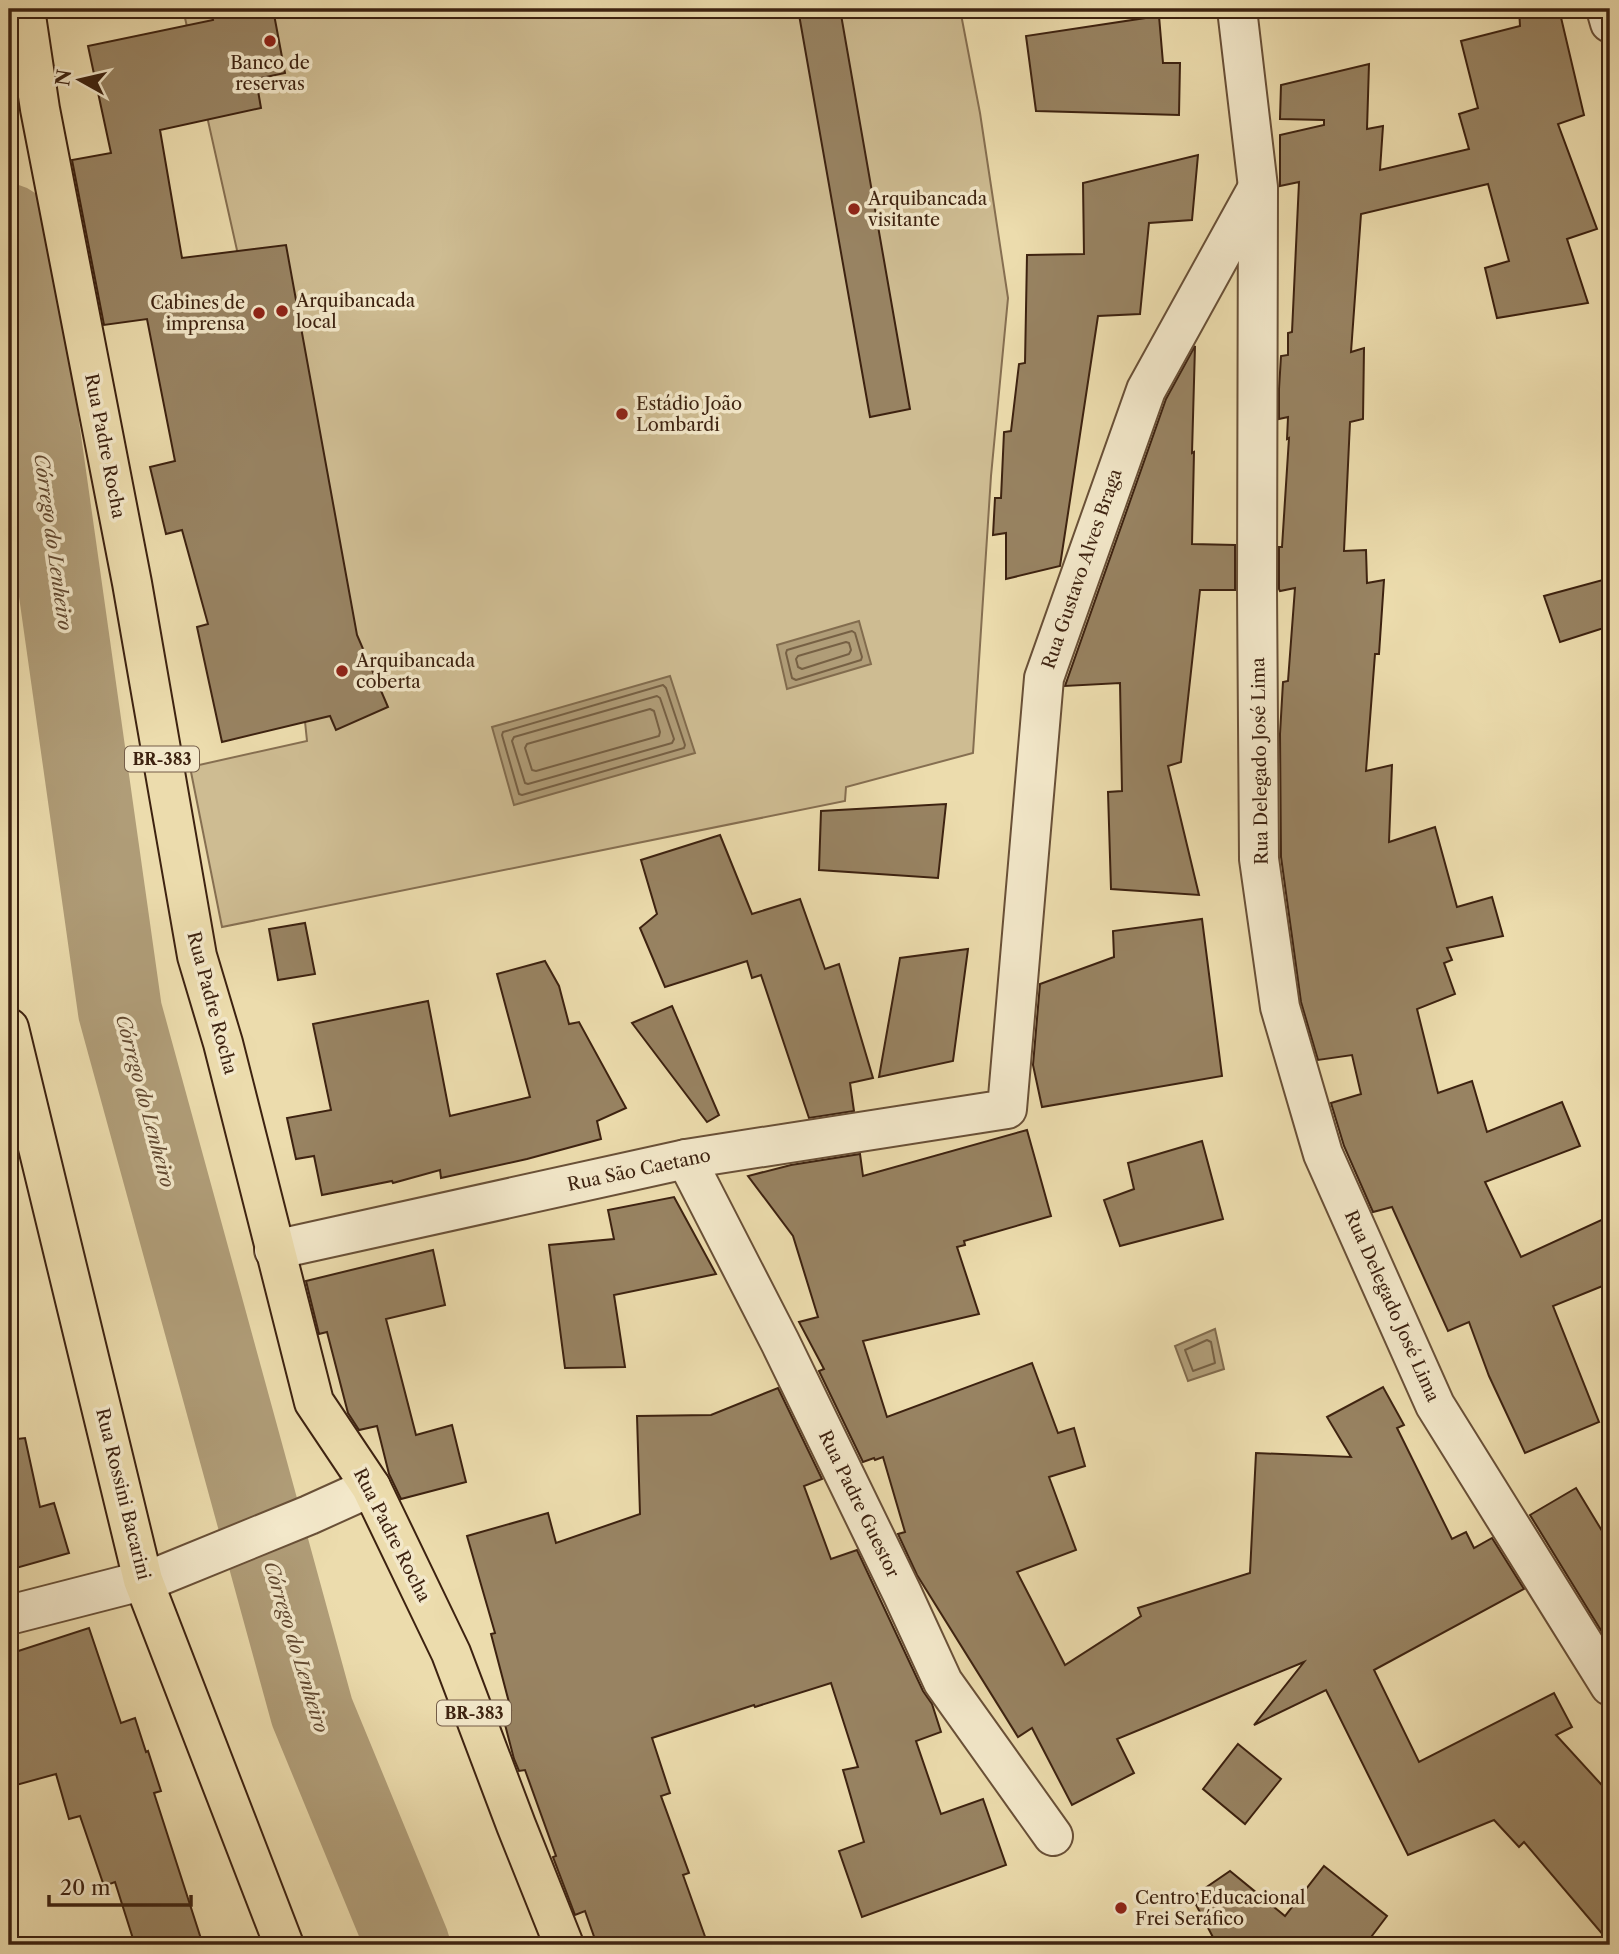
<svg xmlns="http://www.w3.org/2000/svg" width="1619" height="1954" viewBox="0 0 1619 1954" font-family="'Libre Caslon Text',serif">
<rect width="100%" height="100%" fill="#ecdcad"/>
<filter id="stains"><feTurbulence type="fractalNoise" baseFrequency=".00286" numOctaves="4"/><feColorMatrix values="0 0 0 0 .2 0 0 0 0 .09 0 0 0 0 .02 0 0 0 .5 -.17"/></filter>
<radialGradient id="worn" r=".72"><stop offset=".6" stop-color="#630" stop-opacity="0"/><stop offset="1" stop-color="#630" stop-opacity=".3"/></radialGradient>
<polygon fill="#cebc92" stroke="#866f51" stroke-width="2" points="183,9 960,9 980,113 1008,298 991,476 973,753 846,787 845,801 222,927 190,767 307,741 296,634 258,344"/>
<g fill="#b09d78" stroke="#826c4e" stroke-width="2">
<polygon points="859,621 871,664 787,689 777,645"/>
<polygon points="670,676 695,753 514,805 492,727"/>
<polygon points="1215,1329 1224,1369 1188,1381 1175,1346"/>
</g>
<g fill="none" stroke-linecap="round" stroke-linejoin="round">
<g stroke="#766044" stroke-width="2">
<polygon points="852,631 855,633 862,657 861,660 796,680 792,678 786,653 787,650"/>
<polygon points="846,642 849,643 851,650 849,654 802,669 798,667 796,659 798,656"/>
<polygon points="663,685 666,688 685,745 684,748 522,795 519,794 502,735 503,732"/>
<polygon points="657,696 660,698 674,739 672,743 528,784 525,783 512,741 514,737"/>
<polygon points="650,709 654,711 660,732 659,736 536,771 532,770 525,748 527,744"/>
<polygon points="1207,1340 1211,1342 1215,1363 1193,1371 1185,1350"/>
</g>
<polyline stroke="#b09d78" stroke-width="84" points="9,226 120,1011 312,1712 408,1945"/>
</g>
<g fill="#988362" stroke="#3d2210" stroke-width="2">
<polygon points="211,9 273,9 285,73 256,79 261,108 160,130 182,258 286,245 357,635 388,707 336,730 330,716 222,742 197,627 208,624 182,530 166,534 150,467 175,461 147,319 104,325 72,160 111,153 88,46 213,20"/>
<polygon points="798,9 840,9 910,409 870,417"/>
<polygon points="1519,9 1559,9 1584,115 1558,124 1597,229 1567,239 1588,303 1497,318 1485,268 1509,261 1488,184 1361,214 1351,352 1364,348 1363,419 1350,422 1344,551 1366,550 1367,583 1384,580 1379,654 1375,654 1366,771 1392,765 1389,842 1435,827 1457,907 1492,897 1503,936 1447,948 1452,960 1444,963 1455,994 1417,1009 1438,1093 1472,1081 1487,1132 1562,1102 1580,1146 1485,1182 1521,1257 1610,1216 1610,1283 1553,1306 1599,1422 1525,1453 1489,1376 1469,1322 1448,1331 1392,1207 1373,1212 1344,1146 1331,1103 1361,1094 1352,1055 1318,1060 1301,1002 1281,857 1280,734 1283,682 1288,681 1295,588 1280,591 1279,589 1279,547 1282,547 1289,438 1287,439 1288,417 1279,419 1279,389 1281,356 1288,355 1288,333 1292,332 1299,182 1280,186 1280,135 1324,125 1324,120 1280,119 1281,85 1369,64 1367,129 1383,126 1380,170 1469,149 1459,114 1478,108 1461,41 1520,26"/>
<polygon points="1159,16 1163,63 1180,63 1179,115 1036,111 1026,36"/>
<polygon points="1198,155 1192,220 1149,223 1140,314 1098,316 1060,566 1006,579 1006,533 993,535 995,498 1001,498 1004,432 1011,431 1019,364 1025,363 1027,255 1084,254 1083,183"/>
<polygon points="1195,346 1192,453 1194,452 1192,544 1235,545 1235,590 1200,590 1181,762 1168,766 1199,895 1111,889 1108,792 1122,791 1120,683 1065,686 1166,399"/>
<polygon points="1610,578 1610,626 1560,642 1544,596"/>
<polygon points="946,804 938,878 819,870 821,811"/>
<polygon points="720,835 752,914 800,899 825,969 839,964 873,1078 850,1083 854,1111 809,1118 761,975 752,978 747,961 665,987 640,928 657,914 641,860"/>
<polygon points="1202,919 1222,1076 1042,1107 1033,1065 1040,984 1114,957 1113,931"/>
<polygon points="305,923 315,974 278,980 269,929"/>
<polygon points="968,949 953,1061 879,1077 900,958"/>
<polygon points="545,961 559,986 569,1024 579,1022 626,1108 597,1121 601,1139 527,1159 441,1178 440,1170 393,1183 392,1181 322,1195 314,1156 296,1159 287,1118 331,1110 313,1024 428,1001 450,1116 530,1097 497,974"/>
<polygon points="672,1006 719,1115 707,1122 632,1023"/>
<polygon points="1027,1130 1051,1216 964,1241 965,1245 957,1247 979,1314 863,1341 887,1417 1032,1363 1058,1433 1074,1428 1085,1466 1049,1477 1076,1550 1017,1572 1065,1665 1141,1616 1138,1608 1250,1573 1256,1453 1351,1457 1327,1417 1383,1387 1404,1425 1397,1428 1452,1539 1466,1532 1474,1548 1492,1538 1524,1589 1374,1670 1419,1762 1554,1693 1572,1727 1556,1735 1610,1794 1610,1943 1524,1842 1519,1847 1494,1820 1408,1855 1326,1690 1254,1725 1304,1662 1117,1739 1134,1773 1072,1805 1032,1728 1018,1737 917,1575 898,1534 905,1532 883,1457 875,1460 874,1458 863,1462 819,1371 824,1369 799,1322 818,1317 793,1236 748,1176 791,1165 860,1154 863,1176"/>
<polygon points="1202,1141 1223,1219 1120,1246 1104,1200 1134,1189 1128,1163"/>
<polygon points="674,1197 716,1274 614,1295 625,1367 565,1368 549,1245 614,1239 608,1210"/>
<polygon points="433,1250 445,1305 386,1319 416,1435 452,1425 466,1482 401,1499 389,1474 377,1426 359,1430 348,1413 327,1332 319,1334 306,1281"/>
<polygon points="778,1388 822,1479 804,1486 831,1559 857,1550 923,1691 932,1704 941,1732 916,1741 941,1814 983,1799 1006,1865 862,1917 839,1851 864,1842 843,1770 858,1767 831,1683 755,1707 754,1705 652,1738 670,1793 661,1796 689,1873 683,1875 708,1945 597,1945 585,1911 575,1915 553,1857 556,1856 525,1770 519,1771 514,1759 502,1713 511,1710 491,1634 495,1633 467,1536 548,1513 556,1543 640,1514 637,1416 711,1415"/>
<polygon points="25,1438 40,1507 54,1503 69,1553 9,1570 9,1440"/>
<polygon points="1576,1488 1610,1544 1610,1645 1530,1515"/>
<polygon points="89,1628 121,1723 135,1718 146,1752 148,1751 161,1791 154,1793 203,1945 135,1945 115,1882 104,1886 80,1816 69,1819 56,1774 9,1787 9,1654"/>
<polygon points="1238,1744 1281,1779 1245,1824 1203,1789"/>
<polygon points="1324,1866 1387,1916 1365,1945 1217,1945 1192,1897 1230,1871 1285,1916"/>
</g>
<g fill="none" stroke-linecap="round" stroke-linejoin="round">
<g stroke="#695037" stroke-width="42">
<g id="minor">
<polyline points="1237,9 1258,187 1257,589 1259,859 1280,1007 1323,1154 1435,1405 1610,1686"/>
<polyline points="1606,9 1610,23"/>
<polyline points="686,1159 780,1342 902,1593 943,1682 1053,1836"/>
<polyline points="274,1250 686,1159 1007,1109 1044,678 1146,390 1257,189"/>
<polyline points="9,1615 157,1577 309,1515 371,1487"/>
</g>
</g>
<g stroke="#3d2210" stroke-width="42">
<polyline id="major" points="9,1028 143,1580 284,1945"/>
</g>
<g stroke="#3d2210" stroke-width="42">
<polyline id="highway" points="25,9 40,109 132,583 197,956 223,1043 314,1402 371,1487 451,1653 516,1825 564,1945"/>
</g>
<use href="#minor" stroke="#f3e8ca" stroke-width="38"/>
<use href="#major" stroke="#ecdcad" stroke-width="38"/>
<use href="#highway" stroke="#ecdcad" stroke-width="38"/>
</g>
<g fill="#8f2418" stroke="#f3e8ca" stroke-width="2.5">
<circle cx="270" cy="41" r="7"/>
<circle cx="854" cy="209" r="7"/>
<circle cx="282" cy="311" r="7"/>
<circle cx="259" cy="313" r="7"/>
<circle cx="622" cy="414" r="7"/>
<circle cx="342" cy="671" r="7"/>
<circle cx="1121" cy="1908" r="7"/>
</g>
<g text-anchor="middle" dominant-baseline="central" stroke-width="7" stroke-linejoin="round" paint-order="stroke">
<g fill="#f3e8ca" stroke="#745d48" stroke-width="2">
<rect x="125" y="746.5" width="74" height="25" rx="5"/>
<rect x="437" y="1700.5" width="74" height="25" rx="5"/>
</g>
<g font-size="16" font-weight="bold" fill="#3d2210">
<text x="162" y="759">BR-383</text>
<text x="474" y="1713">BR-383</text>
</g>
<g font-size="18" fill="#3d2210" stroke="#f3e8ca" text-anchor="start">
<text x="270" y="63" text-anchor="middle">Banco de<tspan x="270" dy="21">reservas</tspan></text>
<text x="868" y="199">Arquibancada<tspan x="868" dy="21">visitante</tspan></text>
<text x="296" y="301">Arquibancada<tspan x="296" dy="21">local</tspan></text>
<text x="245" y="303" text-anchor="end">Cabines de<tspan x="245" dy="21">imprensa</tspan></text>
<text x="636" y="404">Estádio João<tspan x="636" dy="21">Lombardi</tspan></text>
<text x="356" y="661">Arquibancada<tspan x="356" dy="21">coberta</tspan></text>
<text x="1135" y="1898">Centro Educacional<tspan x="1135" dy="21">Frei Seráfico</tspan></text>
</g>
<g font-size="18" fill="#3d2210" stroke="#f3e8ca">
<text transform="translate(105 446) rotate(79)">Rua Padre Rocha</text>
<text transform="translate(1082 569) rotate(-71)">Rua Gustavo Alves Braga</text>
<text transform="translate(1260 761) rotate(-91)">Rua Delegado José Lima</text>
<text transform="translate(212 1003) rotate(75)">Rua Padre Rocha</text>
<text transform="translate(639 1170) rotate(-12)">Rua São Caetano</text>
<text transform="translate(1392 1306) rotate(66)">Rua Delegado José Lima</text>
<text transform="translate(123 1494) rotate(76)">Rua Rossini Bacarini</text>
<text transform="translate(859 1504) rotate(64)">Rua Padre Guestor</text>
<text transform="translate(392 1535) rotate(63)">Rua Padre Rocha</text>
</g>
<g font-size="19" font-style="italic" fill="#60472f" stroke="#f3e8ca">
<text transform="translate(53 542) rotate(82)">Córrego do Lenheiro</text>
<text transform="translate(145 1101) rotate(75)">Córrego do Lenheiro</text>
<text transform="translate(296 1647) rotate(73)">Córrego do Lenheiro</text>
</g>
</g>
<rect width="1619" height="1954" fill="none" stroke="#ecdcad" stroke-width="35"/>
<rect x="10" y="10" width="1598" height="1933" fill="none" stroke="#3d2210" stroke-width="3.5"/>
<rect x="18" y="18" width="1584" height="1919" fill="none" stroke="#3d2210" stroke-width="2"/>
<g transform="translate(80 80) rotate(278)" stroke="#f3e8ca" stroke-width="5" paint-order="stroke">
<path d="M0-5L12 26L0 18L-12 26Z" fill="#3d2210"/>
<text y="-10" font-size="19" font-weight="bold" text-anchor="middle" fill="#3d2210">N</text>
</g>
<path d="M49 1895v10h142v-10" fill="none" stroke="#3d2210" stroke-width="3.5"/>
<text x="60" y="1895" font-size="21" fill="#3d2210" stroke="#f3e8ca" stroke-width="5" paint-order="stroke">20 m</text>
<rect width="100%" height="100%" filter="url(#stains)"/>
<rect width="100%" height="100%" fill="url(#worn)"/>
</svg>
